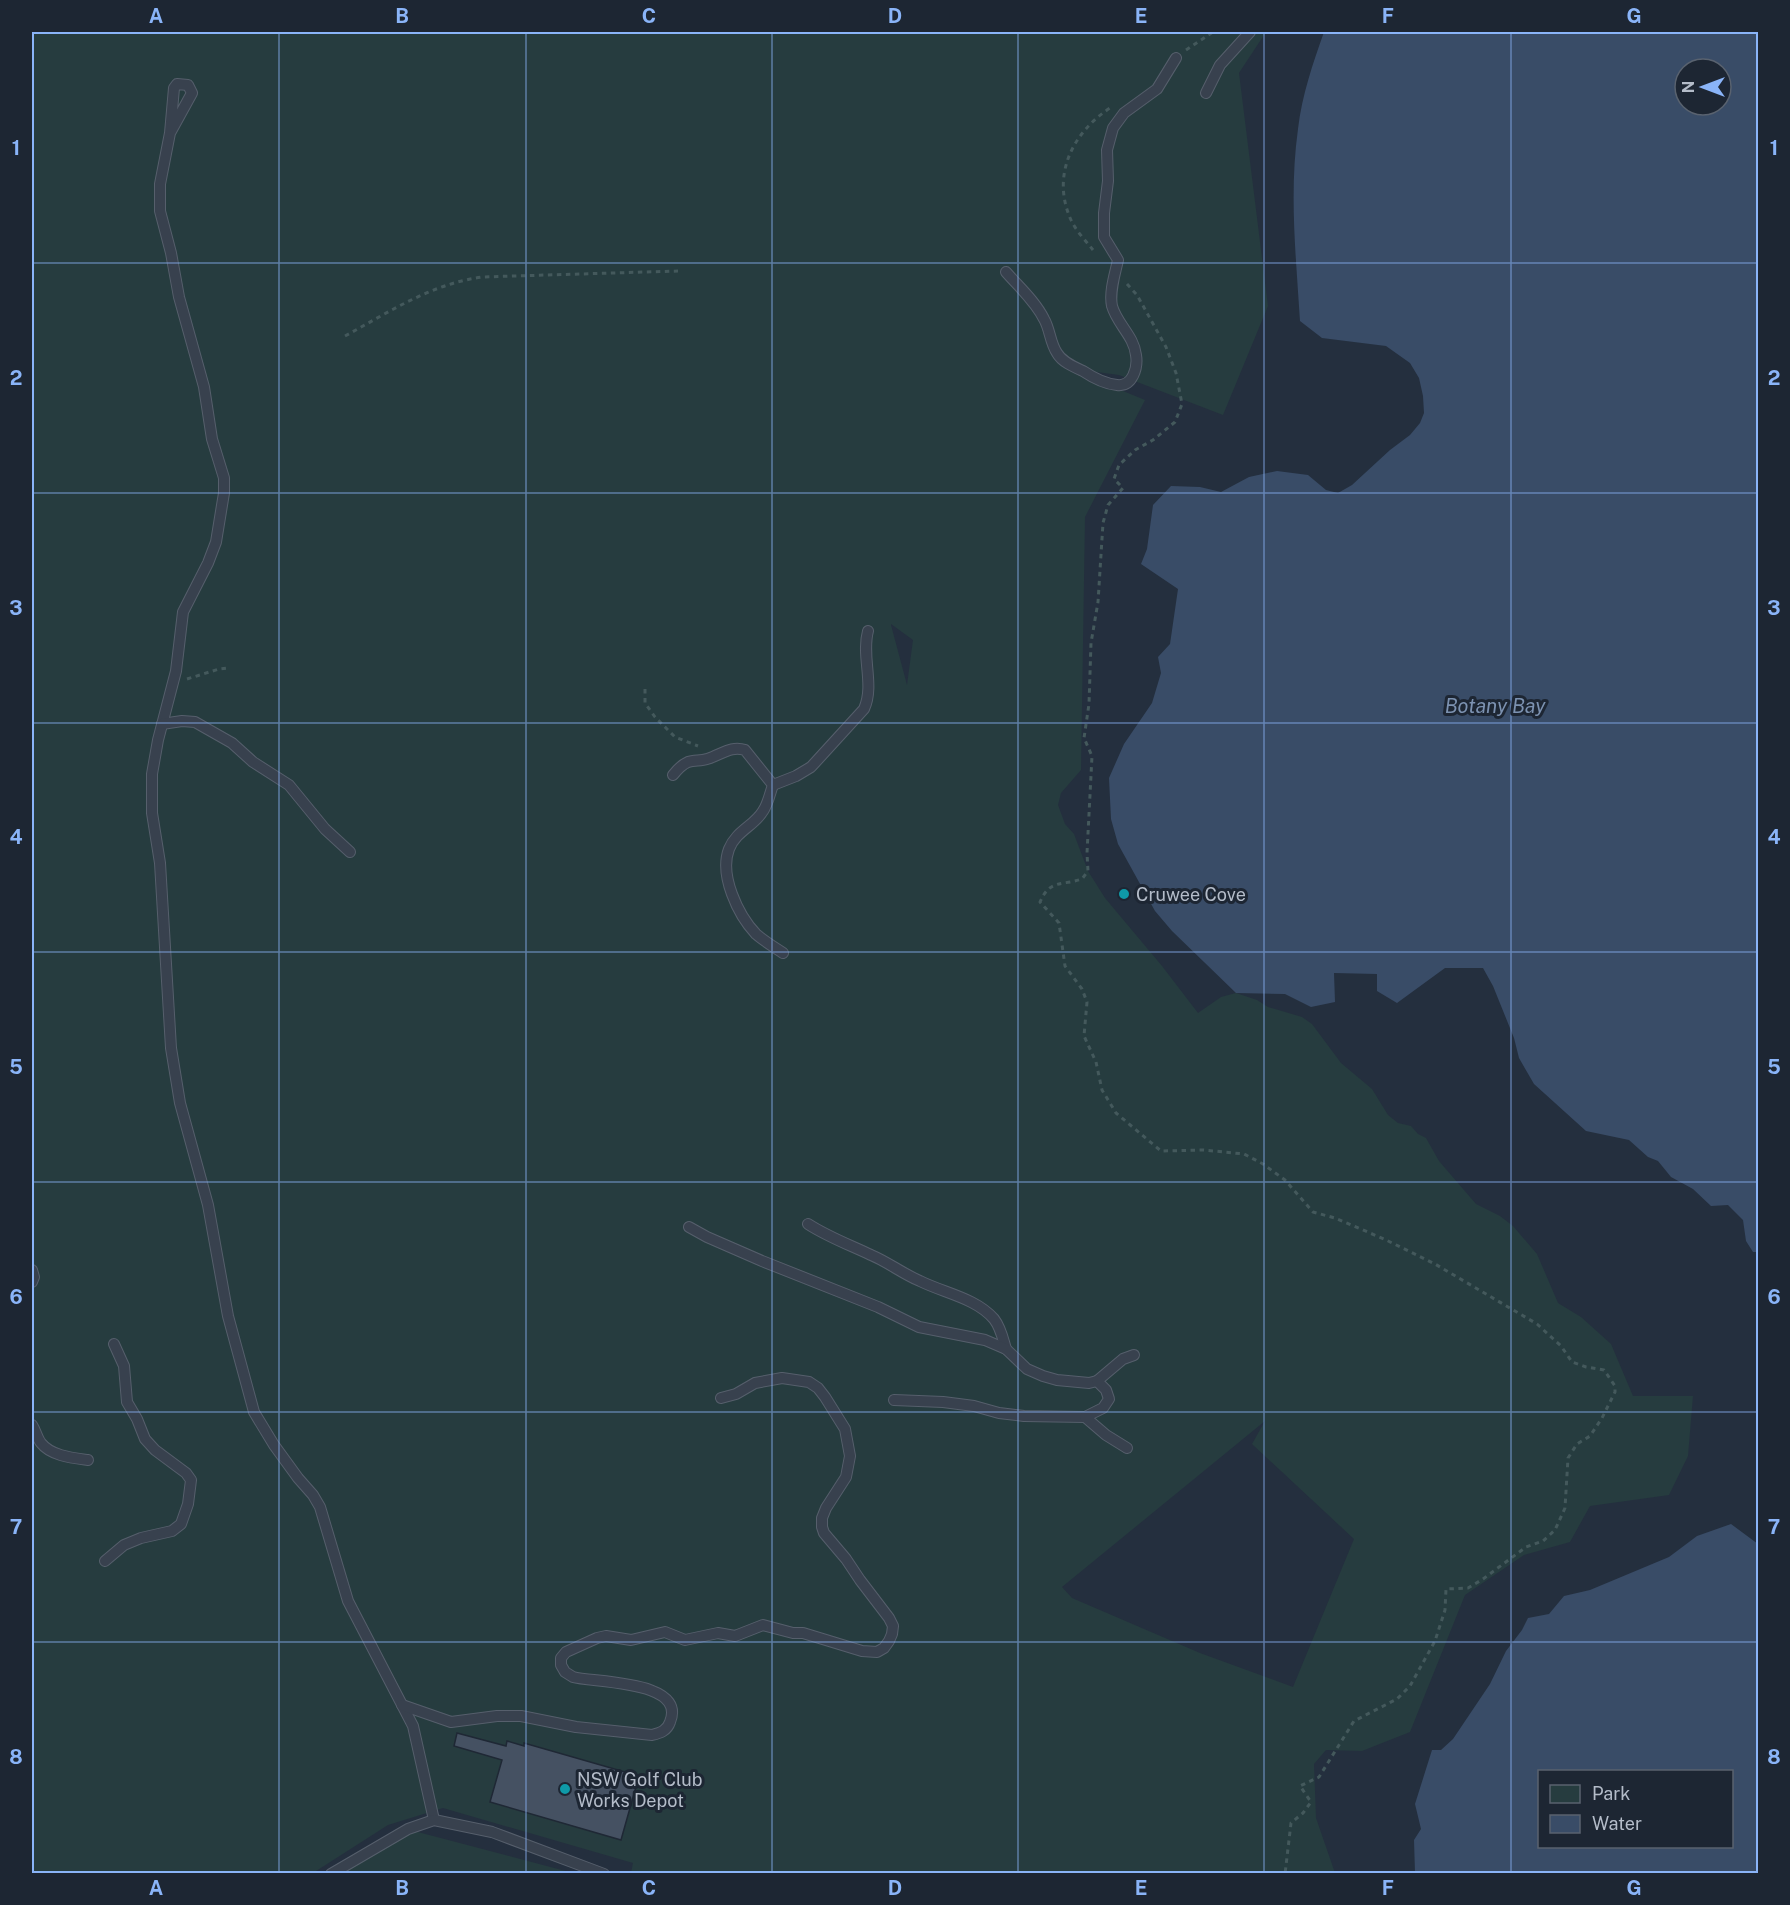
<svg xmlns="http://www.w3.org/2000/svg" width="1790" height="1905" viewBox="0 0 1790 1905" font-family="'Public Sans',sans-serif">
<rect width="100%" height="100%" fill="#242f3e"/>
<g fill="#263c3f" fill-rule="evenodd">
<path d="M32 32H1266L1239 73 1268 306 1223 415 1119 375 1067 368 1145 400 1085 517 1081 770 1061 793 1058 805 1065 824 1074 834 1088 871 1105 898 1162 966 1198 1013 1221 997 1236 993 1257 1000 1268 1007 1302 1017 1312 1024 1341 1063 1372 1089 1388 1115 1398 1123 1411 1126 1418 1134 1426 1138 1439 1161 1476 1204 1500 1216 1513 1226 1537 1254 1558 1303 1581 1317 1611 1344 1633 1396H1693L1688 1456 1669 1495 1590 1506 1570 1542 1524 1555 1465 1595 1410 1732 1362 1751 1326 1750 1314 1764 1316 1818 1335 1873H631L633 1863 443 1808 388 1825 313 1873 32 1874ZM891 624 913 640 907 685 891 625ZM1265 1421 1252 1444 1354 1539 1293 1687 1200 1653 1072 1598 1062 1587Z"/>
<polygon points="414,1831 573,1873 336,1874"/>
</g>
<g fill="#394c67" fill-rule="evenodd">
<path d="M1324 32H1758V1252H1753L1746 1241 1743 1220 1728 1205 1711 1206 1693 1189 1671 1177 1658 1161 1648 1157 1629 1140 1586 1131 1534 1084 1519 1058 1514 1038 1493 986 1483 968H1445L1397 1003 1377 991V974L1334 973 1335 1002 1311 1007 1285 994 1236 993 1172 931 1155 911 1118 844 1111 819 1109 778 1124 744 1152 703 1161 673 1158 657 1170 644 1178 589 1141 564 1147 549 1153 505 1171 486 1200 487 1221 492 1249 477 1277 471 1308 475 1326 490 1338 493 1352 485 1390 450 1410 435 1420 423 1424 413 1423 396 1419 378 1410 363 1386 346 1322 338 1300 321C1296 257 1289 193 1298 129 1302 95 1313 63 1324 32ZM1685 69H1721V105H1685Z"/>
<path d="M1731 1524 1758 1544V1873H1415L1414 1840 1421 1829 1415 1804 1432 1750H1441L1453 1739 1490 1684 1506 1651 1522 1630 1528 1618 1549 1614 1564 1596 1590 1590 1669 1557 1697 1536ZM1540 1772H1732V1846H1540Z"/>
</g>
<polygon fill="#455162" stroke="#1f2835" stroke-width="1.5" points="457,1733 506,1746 507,1741 524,1746 524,1743 639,1776 621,1840 490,1802 502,1760 454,1746"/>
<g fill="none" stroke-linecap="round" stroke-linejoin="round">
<g stroke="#565f6c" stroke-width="12">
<g id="lane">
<polyline points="1206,93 1220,65 1250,32"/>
<polyline points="170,133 192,93 188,85 177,84 174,88 170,133 160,184 160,211 171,253 179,297 204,387 212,439 224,478 224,493 216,542 208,563 183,612 176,671 158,740 152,774 152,813 160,863 171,1048 180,1103 208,1205 228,1316 254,1412 274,1445 298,1478 313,1495 320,1507 348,1601 413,1726 434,1820"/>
<path d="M1006 272C1019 287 1035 301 1044 319 1050 329 1050 343 1057 353 1062 362 1074 367 1083 371 1092 377 1106 384 1117 385 1133 387 1138 367 1136 355 1134 336 1117 324 1112 306 1109 292 1115 274 1118 260L1104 237V213L1108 181 1107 150 1113 128 1124 113 1157 89 1176 58"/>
<polyline points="162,724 182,721 195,722 232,743 253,762 289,785 325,829 350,852"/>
<path d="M673 775C677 770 681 765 688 762 694 760 701 761 707 759 721 755 731 745 745 750L773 785C770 793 768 804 763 811 754 826 736 831 729 849 719 875 738 915 756 934 764 941 774 947 783 953"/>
<path d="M773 785 796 776 811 767 864 709C875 685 861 656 868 631"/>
<path d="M808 1224C828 1237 850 1245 871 1255 888 1262 903 1274 920 1281 944 1293 976 1298 994 1319 1001 1328 1003 1339 1006 1349"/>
<polyline points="689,1227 707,1237 762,1261 878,1307 919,1327 985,1340 1006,1349 1027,1369 1043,1376 1057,1380 1089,1383 1097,1381"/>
<polyline points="32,1270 34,1277 32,1282"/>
<polyline points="894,1400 943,1402 974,1406 999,1413 1024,1416 1085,1417"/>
<path d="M32 1425C36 1431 37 1438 41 1443 51 1456 73 1458 88 1460"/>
<polyline points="1127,1448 1106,1435 1085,1417 1103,1408 1109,1399 1106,1390 1097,1381 1123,1359 1134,1355"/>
<polyline points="105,1561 124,1545 141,1538 172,1531 181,1524 188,1504 191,1480 186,1473 155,1450 145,1439 137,1419 127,1402 124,1366 114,1344"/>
<path d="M402 1705 451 1722 497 1716H521L576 1727 652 1735C660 1733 667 1731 670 1722 687 1680 594 1683 573 1677L565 1672 561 1665V1658L566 1652 597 1638 606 1636 631 1640 665 1632 685 1640 718 1633 735 1636 763 1625 793 1633H803L862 1651 877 1652 884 1648 889 1641 892 1634 893 1626 889 1618 860 1580 846 1559 824 1533 822 1527V1518L826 1508 846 1477 850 1456 845 1429 825 1397 818 1388 809 1382 782 1378 755 1383 736 1394 721 1398"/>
<polyline points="331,1874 408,1829 434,1820 492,1832 604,1874"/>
</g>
</g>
<g stroke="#44595c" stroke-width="3" stroke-dasharray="4.5 4.5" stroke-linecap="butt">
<polyline points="1186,50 1213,32"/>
<path d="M1093 250C1086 241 1076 231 1071 220 1051 176 1072 133 1110 108"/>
<path d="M1127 284 1137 295 1166 347 1176 373 1182 404 1175 422 1153 440 1135 450 1119 465 1114 479 1123 488 1108 505 1103 523 1098 602 1091 643 1089 704 1084 738 1092 756 1087 853 1088 871 1082 879C1061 886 1050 879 1040 902L1059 923 1065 966 1082 989 1087 1002 1084 1036 1096 1062 1102 1090 1116 1113 1161 1151 1204 1150 1244 1154 1263 1164 1285 1180 1313 1212 1335 1218 1384 1239 1435 1264 1537 1324 1561 1346 1572 1362 1586 1367 1604 1370 1615 1386V1392L1602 1418 1590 1436 1577 1444 1568 1458 1565 1508 1555 1530 1543 1541 1526 1547 1483 1579 1468 1588 1446 1589 1445 1610 1435 1641 1410 1686 1397 1699 1354 1721 1319 1777 1300 1786 1311 1802 1303 1813 1291 1823 1285 1874"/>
<path d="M345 336C389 312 431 284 482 277L678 271"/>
<polyline points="187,679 219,669 228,668"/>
<polyline points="645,689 645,703 655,717 675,737 698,746"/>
</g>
<use href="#lane" stroke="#38414e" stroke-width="10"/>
</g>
<path fill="none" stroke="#8ab4f8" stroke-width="1.5" stroke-opacity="0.55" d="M279 32V1874M526 32V1874M772 32V1874M1018 32V1874M1264 32V1874M1511 32V1874M32 263H1758M32 493H1758M32 723H1758M32 952H1758M32 1182H1758M32 1412H1758M32 1642H1758"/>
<g fill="#0f9aa8" stroke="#1d2633" stroke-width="2">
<circle cx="1124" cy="894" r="6"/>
<circle cx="565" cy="1789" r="6"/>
</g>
<g text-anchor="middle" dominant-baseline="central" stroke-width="6" stroke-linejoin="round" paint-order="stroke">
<g font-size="18" fill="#b4bcc9" stroke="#1d2633" text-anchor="start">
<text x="1136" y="894">Cruwee Cove</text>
<text x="577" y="1779">NSW Golf Club<tspan x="577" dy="21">Works Depot</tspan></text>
</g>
<g font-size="20" font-style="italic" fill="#7c92b1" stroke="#1d2633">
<text x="1495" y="706">Botany Bay</text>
</g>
</g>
<rect width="1790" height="1905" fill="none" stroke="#1d2633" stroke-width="66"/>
<rect x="1538" y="1770" width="195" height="78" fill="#1d2633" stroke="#59626f" stroke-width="1.5"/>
<rect x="1550" y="1785" width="30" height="18" fill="#263c3f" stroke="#59626f" stroke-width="1.5"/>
<text x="1592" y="1800" font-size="18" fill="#b4bcc9">Park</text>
<rect x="1550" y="1815" width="30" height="18" fill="#394c67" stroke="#59626f" stroke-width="1.5"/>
<text x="1592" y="1830" font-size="18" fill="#b4bcc9">Water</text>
<g transform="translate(1703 87) rotate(270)"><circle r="28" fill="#1d2633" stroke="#59626f" stroke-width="1.5"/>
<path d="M0-4.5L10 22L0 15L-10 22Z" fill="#8ab4f8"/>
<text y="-9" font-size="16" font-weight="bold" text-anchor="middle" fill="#b4bcc9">N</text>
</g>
<rect x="33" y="33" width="1724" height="1839" fill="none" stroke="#8ab4f8" stroke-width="2"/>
<g font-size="20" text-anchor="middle" font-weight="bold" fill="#8ab4f8">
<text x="156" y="23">A</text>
<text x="402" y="23">B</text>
<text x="649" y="23">C</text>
<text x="895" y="23">D</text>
<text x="1141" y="23">E</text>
<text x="1388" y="23">F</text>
<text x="1634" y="23">G</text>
<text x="16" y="155">1</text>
<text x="1774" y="155">1</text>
<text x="16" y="385">2</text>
<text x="1774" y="385">2</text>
<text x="16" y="615">3</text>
<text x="1774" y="615">3</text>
<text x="16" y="844">4</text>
<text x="1774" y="844">4</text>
<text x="16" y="1074">5</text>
<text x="1774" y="1074">5</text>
<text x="16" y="1304">6</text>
<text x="1774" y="1304">6</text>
<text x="16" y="1534">7</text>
<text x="1774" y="1534">7</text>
<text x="16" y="1764">8</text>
<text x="1774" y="1764">8</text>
<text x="156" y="1895">A</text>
<text x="402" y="1895">B</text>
<text x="649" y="1895">C</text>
<text x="895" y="1895">D</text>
<text x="1141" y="1895">E</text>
<text x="1388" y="1895">F</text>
<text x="1634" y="1895">G</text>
</g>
</svg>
